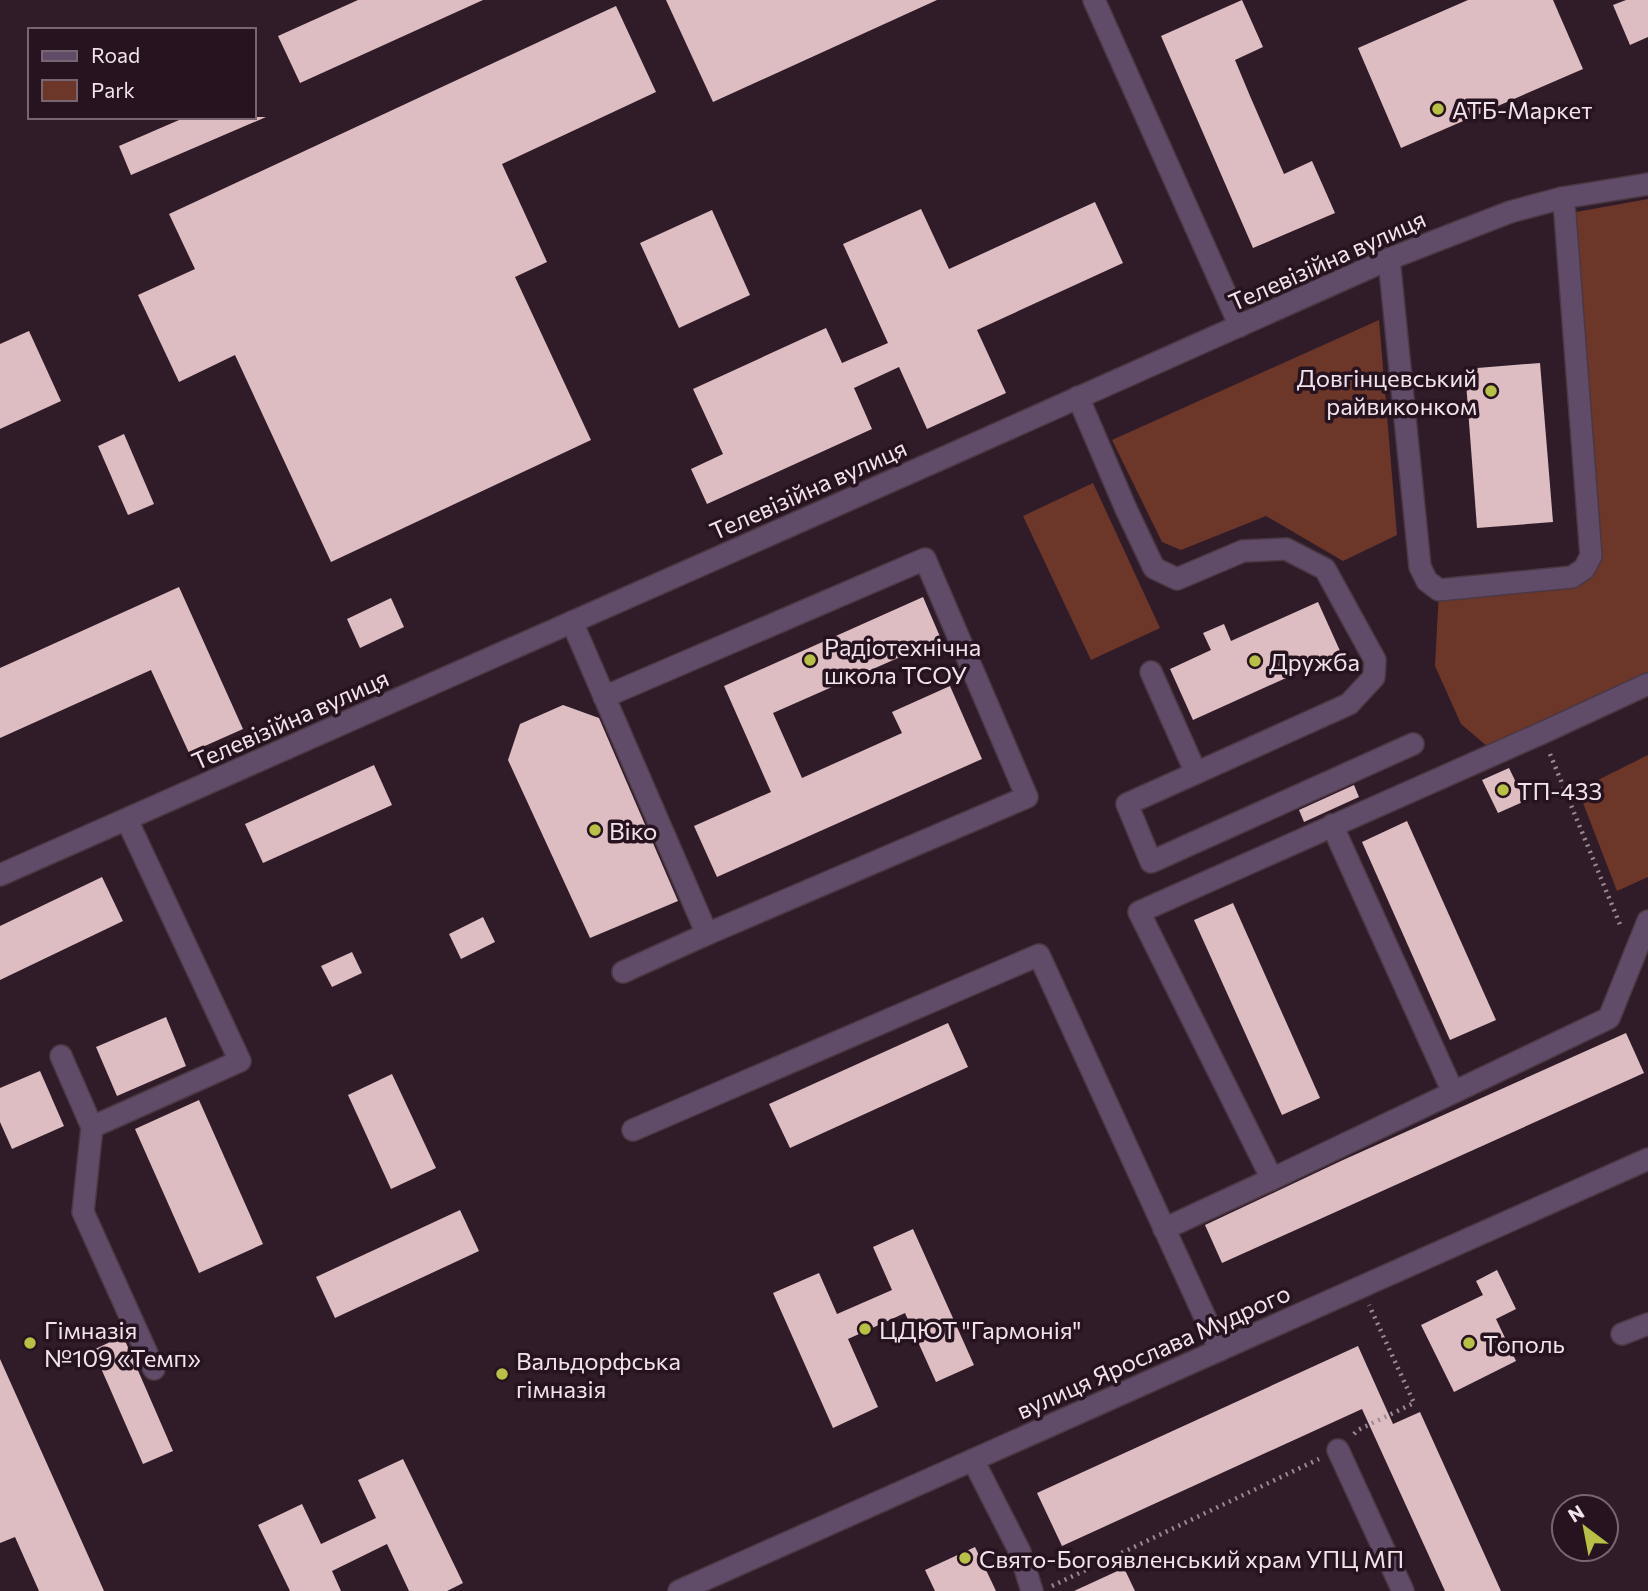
<svg xmlns="http://www.w3.org/2000/svg" width="1648" height="1591" viewBox="0 0 1648 1591" font-family="Commissioner,sans-serif">
<rect width="100%" height="100%" fill="#301c28"/>
<g fill="#6c3629">
<polygon points="1648,199 1648,684 1495,753 1461,724 1435,666 1439,590 1584,569 1565,214"/>
<polygon points="1379,320 1397,535 1343,561 1266,516 1181,550 1162,542 1112,440"/>
<polygon points="1093,483 1160,628 1091,660 1023,516"/>
<polygon points="1648,755 1648,877 1617,891 1578,790"/>
</g>
<g fill="#ddbdc1">
<polygon points="358,0 483,0 300,83 278,36"/>
<polygon points="666,0 937,0 713,102"/>
<polygon points="1242,0 1263,47 1235,60 1250,96 1284,174 1312,161 1335,213 1253,248 1161,36"/>
<polygon points="1468,0 1553,0 1583,69 1401,148 1358,48"/>
<polygon points="1626,0 1648,0 1648,37 1630,45 1613,5"/>
<polygon points="616,6 656,92 502,164 547,262 515,277 591,440 331,562 235,355 179,382 138,295 195,269 169,214"/>
<polygon points="186,117 266,117 131,175 119,146"/>
<polygon points="1095,202 1123,263 977,330 1006,393 927,429 899,367 854,388 872,429 707,504 691,469 723,454 693,389 826,328 842,363 888,343 843,244 921,209 949,269"/>
<polygon points="712,210 750,295 679,328 640,243"/>
<polygon points="29,331 61,401 0,429 0,344"/>
<polygon points="1540,363 1553,522 1477,528 1465,369"/>
<polygon points="124,434 154,504 128,515 98,446"/>
<polygon points="179,587 243,729 189,753 151,670 0,738 0,668"/>
<polygon points="923,597 941,639 773,713 802,778 902,733 892,712 950,686 982,759 717,877 694,826 771,792 724,686"/>
<polygon points="391,598 404,627 360,648 347,619"/>
<polygon points="1318,602 1341,653 1193,720 1170,669 1211,650 1203,633 1224,624 1231,641"/>
<polygon points="563,705 599,718 678,901 590,938 508,760 520,724"/>
<polygon points="374,765 392,805 263,863 245,824"/>
<polygon points="1509,768 1525,801 1498,813 1482,780"/>
<polygon points="1354,785 1359,797 1304,822 1299,810"/>
<polygon points="1407,821 1496,1020 1450,1040 1362,842"/>
<polygon points="102,877 123,921 0,980 0,926"/>
<polygon points="1233,903 1320,1098 1282,1115 1194,920"/>
<polygon points="483,917 495,942 461,959 449,934"/>
<polygon points="352,952 362,973 332,987 321,966"/>
<polygon points="166,1017 186,1066 117,1096 96,1047"/>
<polygon points="948,1023 968,1067 790,1148 769,1104"/>
<polygon points="1626,1033 1644,1073 1222,1263 1205,1225 1343,1160"/>
<polygon points="40,1071 64,1126 12,1149 0,1122 0,1088"/>
<polygon points="392,1074 436,1168 391,1189 348,1095"/>
<polygon points="199,1100 263,1244 199,1273 135,1129"/>
<polygon points="460,1210 479,1251 335,1318 316,1277"/>
<polygon points="913,1229 974,1365 936,1382 905,1313 848,1339 878,1407 833,1428 773,1293 819,1273 837,1314 892,1290 873,1247"/>
<polygon points="1497,1270 1516,1309 1496,1319 1516,1361 1454,1392 1421,1325 1483,1295 1476,1281"/>
<polygon points="123,1336 173,1451 143,1464 93,1350"/>
<polygon points="1358,1346 1393,1424 1420,1412 1501,1591 1445,1591 1362,1409 1062,1546 1037,1493"/>
<polygon points="0,1359 104,1591 39,1591 15,1537 0,1543"/>
<polygon points="403,1459 463,1583 447,1591 409,1591 387,1544 332,1571 341,1591 290,1591 258,1525 302,1504 321,1544 376,1518 358,1480"/>
<polygon points="975,1547 996,1591 935,1591 925,1570"/>
<polygon points="1124,1568 1135,1591 1074,1591"/>
</g>
<g fill="none" stroke-linecap="round" stroke-linejoin="round">
<g stroke="#4b3843" stroke-width="24">
<g id="minor">
<polyline points="1094,0 1240,326"/>
<polyline points="1389,259 1420,567 1427,581 1439,590 1572,577 1584,569 1591,556 1565,214 1562,198"/>
<polyline points="1078,397 1126,509 1154,568 1177,579 1243,551 1286,549 1325,569 1375,660 1374,677 1349,704 1196,773 1151,672"/>
<polyline points="572,622 707,934 1027,797 925,559 604,697"/>
<polyline points="1648,684 1542,733 1139,912 1272,1179 1609,1018 1648,921"/>
<polyline points="1196,773 1127,804 1151,862 1413,744"/>
<polyline points="1332,825 1453,1092"/>
<polyline points="0,875 943,458 1389,259 1510,212 1562,198 1648,184"/>
<polyline points="623,972 707,934"/>
<polyline points="61,1056 92,1127 83,1212 154,1369"/>
<polyline points="92,1127 240,1061 127,820"/>
<polyline points="633,1130 1039,955 1220,1350"/>
<polyline points="1164,1229 1272,1179"/>
<polyline points="1622,1334 1648,1324"/>
<polyline points="1338,1450 1403,1591"/>
<polyline points="973,1460 1020,1552 1032,1591"/>
<polyline points="679,1591 1648,1159"/>
</g>
</g>
<g stroke="#9a8993" stroke-width="4.5" stroke-dasharray="2 5" stroke-linecap="butt">
<polyline points="1550,754 1621,927"/>
<polyline points="1354,1434 1358,1430 1414,1403 1369,1305"/>
<polyline points="1052,1586 1319,1459"/>
</g>
<use href="#minor" stroke="#604b68" stroke-width="21"/>
</g>
<g fill="#b9c046" stroke="#26131f" stroke-width="2.5">
<circle cx="1438" cy="109" r="7"/>
<circle cx="1491" cy="391" r="7"/>
<circle cx="810" cy="660" r="7"/>
<circle cx="1255" cy="661" r="7"/>
<circle cx="1503" cy="790" r="7"/>
<circle cx="595" cy="830" r="7"/>
<circle cx="865" cy="1329" r="7"/>
<circle cx="30" cy="1343" r="7"/>
<circle cx="1469" cy="1343" r="7"/>
<circle cx="502" cy="1374" r="7"/>
<circle cx="965" cy="1558" r="7"/>
</g>
<g text-anchor="middle" dominant-baseline="central" stroke-width="7" stroke-linejoin="round" paint-order="stroke">
<g font-size="24" fill="#f1e3eb" stroke="#26131f" text-anchor="start">
<text x="1452" y="109">АТБ-Маркет</text>
<text x="1477" y="377" text-anchor="end">Довгінцевський<tspan x="1477" dy="28">райвиконком</tspan></text>
<text x="824" y="646">Радіотехнічна<tspan x="824" dy="28">школа ТСОУ</tspan></text>
<text x="1269" y="661">Дружба</text>
<text x="1517" y="790">ТП-433</text>
<text x="609" y="830">Віко</text>
<text x="44" y="1329">Гімназія<tspan x="44" dy="28">№109 «Темп»</tspan></text>
<text x="879" y="1329">ЦДЮТ "Гармонія"</text>
<text x="1483" y="1343">Тополь</text>
<text x="516" y="1360">Вальдорфська<tspan x="516" dy="28">гімназія</tspan></text>
<text x="979" y="1558">Свято-Богоявленський храм УПЦ МП</text>
</g>
<g font-size="24" fill="#f1e3eb" stroke="#26131f">
<text transform="translate(1327 260) rotate(-24)">Телевізійна вулиця</text>
<text transform="translate(808 489) rotate(-24)">Телевізійна вулиця</text>
<text transform="translate(290 719) rotate(-24)">Телевізійна вулиця</text>
<text transform="translate(1153 1351) rotate(-24)">вулиця Ярослава Мудрого</text>
</g>
</g>
<rect x="28" y="28" width="228" height="91" fill="#26131f" stroke="#776671" stroke-width="2"/>
<rect x="42" y="51" width="35" height="10" fill="#604b68" stroke="#776671" stroke-width="2"/>
<text x="91" y="63" font-size="21" fill="#f1e3eb">Road</text>
<rect x="42" y="80" width="35" height="21" fill="#6c3629" stroke="#776671" stroke-width="2"/>
<text x="91" y="98" font-size="21" fill="#f1e3eb">Park</text>
<g transform="translate(1585 1528) rotate(328)"><circle r="33" fill="#26131f" stroke="#776671" stroke-width="2"/>
<path d="M0-5L12 26L0 18L-12 26Z" fill="#b9c046"/>
<text y="-10" font-size="19" font-weight="bold" text-anchor="middle" fill="#f1e3eb">N</text>
</g>
</svg>
